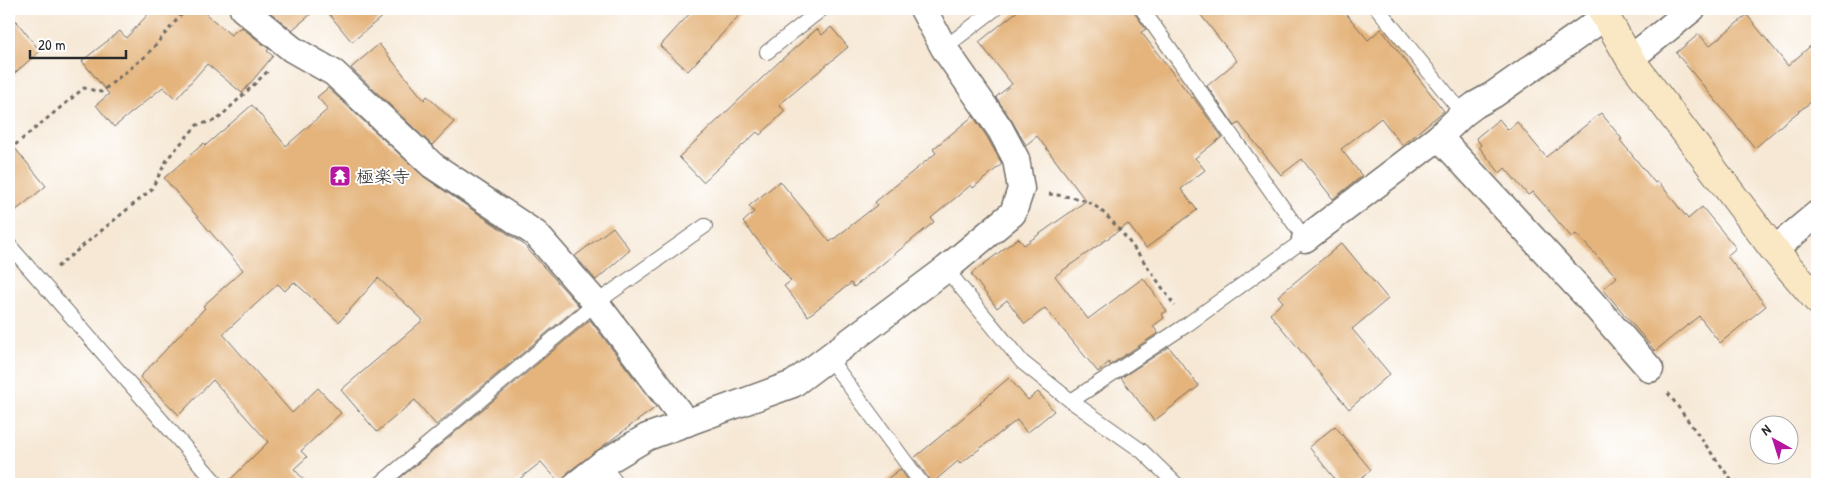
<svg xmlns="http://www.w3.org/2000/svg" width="1826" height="493" viewBox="0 0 1826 493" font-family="'Patrick Hand','Klee One',sans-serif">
<rect width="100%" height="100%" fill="#fff"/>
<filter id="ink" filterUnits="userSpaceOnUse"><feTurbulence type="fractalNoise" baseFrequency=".02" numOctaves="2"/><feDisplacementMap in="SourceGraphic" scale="10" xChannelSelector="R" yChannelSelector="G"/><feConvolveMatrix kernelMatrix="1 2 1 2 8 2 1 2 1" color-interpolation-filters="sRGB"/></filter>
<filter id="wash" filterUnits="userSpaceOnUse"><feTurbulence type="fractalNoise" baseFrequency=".0096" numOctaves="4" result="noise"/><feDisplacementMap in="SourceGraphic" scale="20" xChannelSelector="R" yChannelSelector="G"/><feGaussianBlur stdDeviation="1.12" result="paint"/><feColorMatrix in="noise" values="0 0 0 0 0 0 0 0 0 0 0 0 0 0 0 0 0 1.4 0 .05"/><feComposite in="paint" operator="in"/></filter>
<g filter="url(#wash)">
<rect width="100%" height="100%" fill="#f6e8d5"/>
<g id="blocks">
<g fill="#e4b47c">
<polygon points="153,9 200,9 231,35 241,27 269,49 267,51 273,56 242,93 207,64 176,99 163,87 114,127 96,105 109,94 82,61 120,31 126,38"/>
<polygon points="266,9 317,9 292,30"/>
<polygon points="325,9 391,9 352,42"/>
<polygon points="694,9 745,9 688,71 660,46"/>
<polygon points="1020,9 1133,9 1135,14 1146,29 1141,32 1192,98 1193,97 1222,137 1195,158 1205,170 1181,189 1197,210 1146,248 1128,224 1055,276 1088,319 1143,278 1167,311 1162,314 1164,318 1153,326 1158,333 1110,365 1109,362 1098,372 1045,308 1025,324 1007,300 997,308 971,274 1018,238 1024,245 1086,201 1037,136 1026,145 1012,121 996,97 1012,84 979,42"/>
<polygon points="1196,9 1342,9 1368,40 1381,29 1444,111 1402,145 1381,118 1341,149 1362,176 1333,199 1302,159 1281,175 1239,123 1235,126 1207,86 1237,61"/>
<polygon points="9,12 40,51 9,78"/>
<polygon points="1747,15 1788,66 1817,40 1817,97 1779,127 1755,148 1676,53 1699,34 1709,46"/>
<polygon points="831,27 848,47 779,105 785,111 760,135 757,132 703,182 679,157 781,60 817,29 822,35"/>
<polygon points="379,44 424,100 427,96 454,122 432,145 351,68"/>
<polygon points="328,88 424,177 523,244 579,306 436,425 415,400 377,432 341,390 423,320 378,278 339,322 294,282 285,291 278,284 223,334 292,413 318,388 341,413 301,451 307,457 294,469 308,484 226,484 268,442 213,380 179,415 140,377 205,308 203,306 243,270 164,178 204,143 206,145 252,105 286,146 328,109 317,97"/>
<polygon points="1601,113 1622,139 1620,140 1655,183 1658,181 1688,219 1702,207 1736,248 1727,256 1766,306 1720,343 1699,316 1655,351 1603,289 1617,277 1576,234 1572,238 1533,192 1528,195 1505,168 1500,173 1479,147 1481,145 1476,138 1499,119 1508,130 1517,122 1546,157"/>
<polygon points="973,116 987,137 1002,164 973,188 971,185 931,218 934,222 854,287 851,283 808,316 784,286 791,281 743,222 754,212 749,206 780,181 830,242 877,205 875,202 936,153 933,149"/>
<polygon points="9,141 46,186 9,216"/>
<polygon points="613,227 630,250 596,280 575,256"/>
<polygon points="1342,243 1388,299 1352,329 1390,374 1349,409 1270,314 1283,302 1278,296"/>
<polygon points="590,320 656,407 568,472 561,484 541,462 513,484 393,484"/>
<polygon points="1169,347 1199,386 1154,421 1121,378"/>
<polygon points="1009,378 1028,400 1038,392 1054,411 1027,433 1017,420 960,464 958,461 931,484 929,479 914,458 981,403 980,402"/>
<polygon points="1335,426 1371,470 1354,484 1339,484 1309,447"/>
<polygon points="900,469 911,484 881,484"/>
</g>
</g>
</g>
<g filter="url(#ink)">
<use href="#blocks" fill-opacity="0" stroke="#726d66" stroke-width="1"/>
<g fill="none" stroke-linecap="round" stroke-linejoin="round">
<g stroke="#726d66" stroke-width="16">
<g id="lane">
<polyline points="1378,9 1463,114"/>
<polyline points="944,48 995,9"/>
<polyline points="767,52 822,9"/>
<polyline points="9,245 217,484"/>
<polyline points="946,269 1022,362 1071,401 1142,451 1176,484"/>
<polyline points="828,357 922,484"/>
<polyline points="1071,401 1188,324 1305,239 1142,9"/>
<polyline points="602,464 617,484"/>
<polyline points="380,484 596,303 705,226"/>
</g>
</g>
<g stroke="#726d66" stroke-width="29">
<g id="street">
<polyline points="243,9 292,49 334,73 432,165 536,234 596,303 687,423"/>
<polyline points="1630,59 1692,9"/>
<polyline points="1439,137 1589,299 1650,369"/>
<polyline points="1305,239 1439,137 1463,114 1475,105 1493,95 1606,16"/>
<polyline points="1774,250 1817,214"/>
<polyline points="577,484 602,464 647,437 793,384 946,269 1013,213 1021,189 1016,159 1000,129 944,48 923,9"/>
</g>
</g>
<g stroke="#726d66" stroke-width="30">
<polyline id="secondary" points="1601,9 1630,59 1774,250 1817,300"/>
</g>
<g stroke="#726d66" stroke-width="3" stroke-dasharray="4 4" stroke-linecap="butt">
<polyline points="9,150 84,88 101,92 147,55 186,9"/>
<path d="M1049 194C1062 196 1078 197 1090 203 1115 215 1157 281 1175 306"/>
<polyline points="57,267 151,190 168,158 197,125 217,120 269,70"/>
<polyline points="1668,393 1734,484"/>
</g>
<use href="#lane" stroke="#fff" stroke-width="14"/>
<use href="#street" stroke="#fff" stroke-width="26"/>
<use href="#secondary" stroke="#fae7c3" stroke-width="28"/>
</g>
</g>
<defs>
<g id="temple-square" transform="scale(1.125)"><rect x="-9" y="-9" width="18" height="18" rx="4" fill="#b5179e" stroke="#fff"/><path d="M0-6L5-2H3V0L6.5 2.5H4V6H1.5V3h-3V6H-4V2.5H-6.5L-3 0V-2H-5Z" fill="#fff"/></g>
</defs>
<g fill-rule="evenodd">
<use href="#temple-square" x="340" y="176"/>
</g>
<g text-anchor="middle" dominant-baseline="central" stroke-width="4" stroke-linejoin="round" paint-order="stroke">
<g font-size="18" fill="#2b2b2b" stroke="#fff" text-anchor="start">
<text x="356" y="176">極楽寺</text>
</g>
</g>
<rect width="1826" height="493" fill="none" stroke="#fff" stroke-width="30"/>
<g transform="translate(1774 440) rotate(321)"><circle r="24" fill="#ffffff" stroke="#aaaaaa"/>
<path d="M0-4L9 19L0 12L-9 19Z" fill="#b5179e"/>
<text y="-8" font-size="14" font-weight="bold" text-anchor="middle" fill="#2b2b2b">N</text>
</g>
<path d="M30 50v8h96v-8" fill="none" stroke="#2b2b2b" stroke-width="2.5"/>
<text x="38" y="50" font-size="15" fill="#2b2b2b" stroke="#ffffff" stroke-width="4" paint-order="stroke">20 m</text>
</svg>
